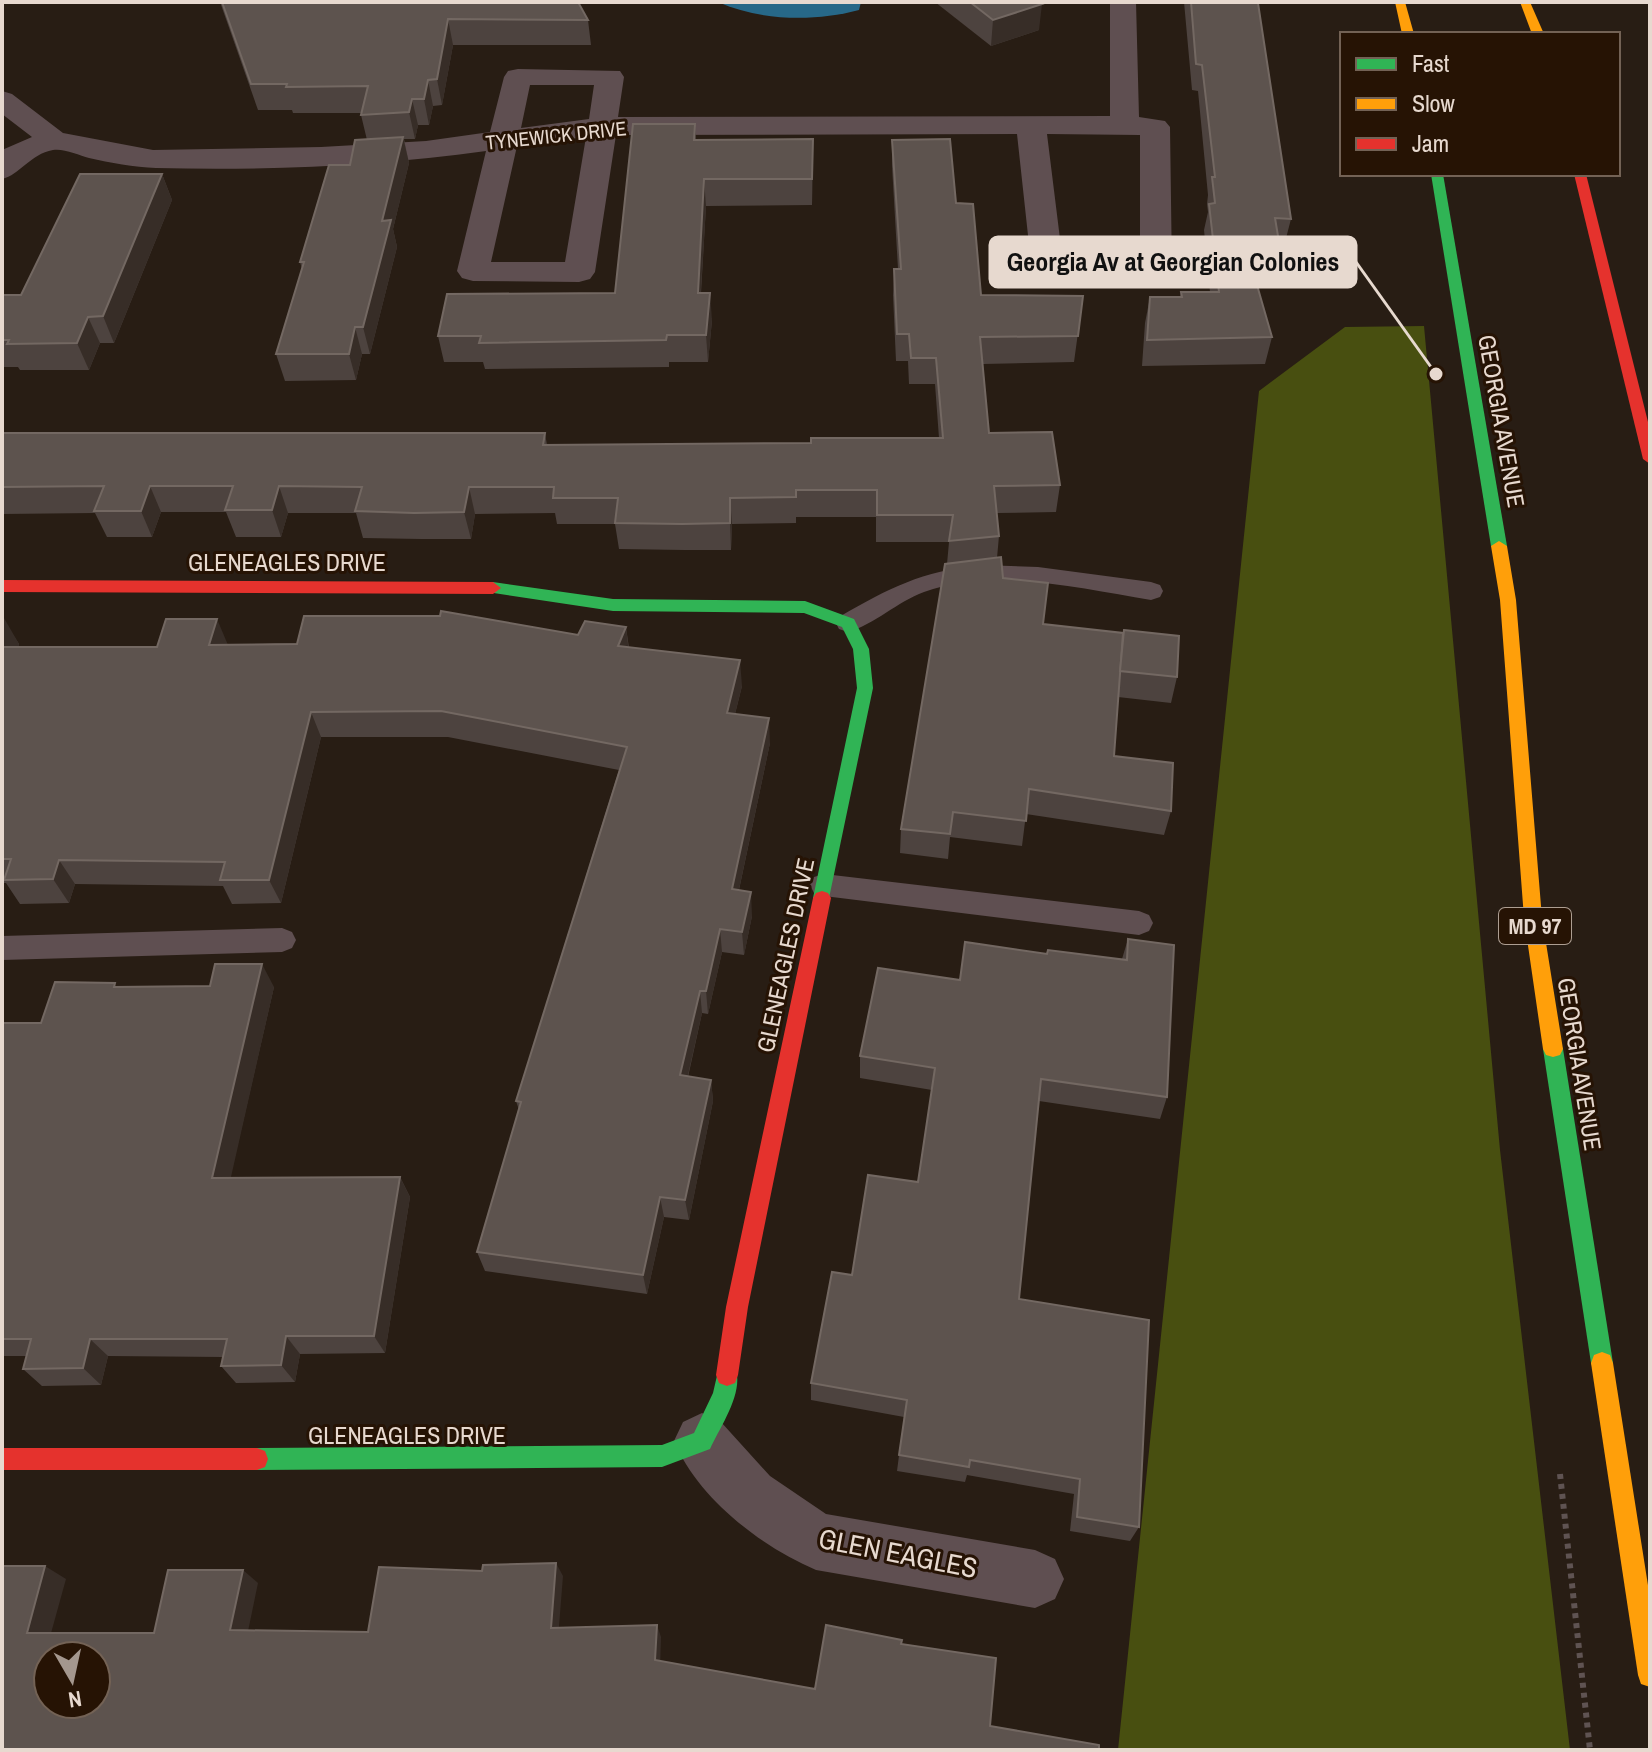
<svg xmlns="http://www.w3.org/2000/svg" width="1652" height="1752" viewBox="0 0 1652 1752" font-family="'Archivo Narrow',sans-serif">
<rect width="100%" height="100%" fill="#281d14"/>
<polygon fill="#484f10" points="1424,326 1500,1150 1570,1750 1118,1750 1259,391 1345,327"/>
<path fill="#276888" d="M718 2H861L859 10C814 22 761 21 718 2Z"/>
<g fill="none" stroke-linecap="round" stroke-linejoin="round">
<polyline stroke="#5f5352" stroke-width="6" stroke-dasharray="5 5" stroke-linecap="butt" points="1560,1474 1590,1750"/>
<g fill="#5f4f51" fill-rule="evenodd">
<path d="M981 565 1038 567 1151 582 1160 585 1163 591 1160 597 1151 600C1079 588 995 567 924 592 897 602 875 624 848 632L839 629 836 623 839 617C891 587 920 572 981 565Z"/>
<polygon points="824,874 1139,911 1149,915 1153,923 1149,931 1139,935 824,896 814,893 810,885 814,877"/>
<polygon points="282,928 292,932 296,940 292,948 282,952 2,960 2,936"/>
</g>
<g fill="#5f4f51" fill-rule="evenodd">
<path d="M1110 2H1136L1139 117 1165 121 1170 127 1172 273 1167 280 1156 283 1048 282 1037 279 1032 272 1017 134 616 135 595 272 590 279 579 282 473 281 462 278 457 271 486 151C378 166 265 171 156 168 134 167 110 163 89 158 79 155 63 148 53 150 30 154 20 175 2 179V150L32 137 2 114V91L12 94 63 133 153 150 321 147 426 141 490 132 504 77 508 71 518 69 620 71 624 77 618 117 1110 116ZM530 85H594L589 119 521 128ZM1047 134 1140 135V263H1063ZM586 137 565 262H491L517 146Z"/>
<path d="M702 1413 721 1422 770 1476 826 1514 1035 1550 1055 1559 1064 1579 1055 1599 1035 1608 816 1570C760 1546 698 1498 674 1441L683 1422Z"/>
</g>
<g fill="#30b455" fill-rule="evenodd">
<polygon points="1431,174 1443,174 1507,546 1499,551 1491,546"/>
<polygon points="493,582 613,599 805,601 854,619 869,649 873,688 828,903 816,903 813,898 857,688 853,649 842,627 804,613 613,611 487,592 485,588"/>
<polygon points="1553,1041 1560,1043 1563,1049 1613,1363 1610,1371 1602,1374 1594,1371 1591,1363 1543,1049 1546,1043"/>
<path d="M727 1364 735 1367C745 1392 720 1427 710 1449L662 1467 257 1470 249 1467 246 1459 249 1451 257 1448 662 1445 694 1433 713 1393 719 1367Z"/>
</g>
<g fill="#ff9f0a" fill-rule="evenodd">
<polygon points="1395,2 1405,2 1414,34 1402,34"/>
<polygon points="1520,2 1530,2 1544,34 1532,34"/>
<polygon points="1499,541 1507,546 1516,600 1542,918 1563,1049 1560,1055 1553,1057 1546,1055 1543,1049 1524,918 1500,600 1491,546"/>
<polygon points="1602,1352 1610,1355 1613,1363 1650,1598 1650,1687 1641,1684 1638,1675 1591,1363 1594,1355"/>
</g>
<g fill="#e5322d" fill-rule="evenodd">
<polygon points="1574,174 1586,174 1650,430 1650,464 1643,459"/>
<polygon points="2,580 493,582 501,588 493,594 2,592"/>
<polygon points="822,891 828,893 831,898 748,1307 738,1375 735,1383 727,1386 719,1383 716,1375 726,1307 813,898 816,893"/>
<polygon points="2,1448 257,1448 265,1451 268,1459 265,1467 257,1470 2,1470"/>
</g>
</g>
<g fill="#4d433f">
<polygon points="220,2 578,2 588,20 591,45 453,45 442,105 433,106 429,125 418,125 415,139 404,139 409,163 393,229 397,247 370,354 362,354 356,380 285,381 276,354 302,269 300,262 350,165 367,140 361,115 362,113 293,113 292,110 258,110"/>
<polygon points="935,2 1038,2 1039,30 991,46"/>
<polygon points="1184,2 1254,2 1291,219 1284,246 1278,245 1273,268 1252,268 1272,337 1265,364 1142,366 1145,323 1150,297 1180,297 1181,292 1210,292 1204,230 1208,212 1207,204 1208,195 1198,91 1192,90"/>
<polygon points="695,124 696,140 813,139 812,205 706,206 701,293 712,320 708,362 669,362 669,367 485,369 483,362 444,362 438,336 615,293"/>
<polygon points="892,140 956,203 981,295 1083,296 1074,362 983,364 989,433 1060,485 1056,512 997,513 999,536 997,558 1003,578 1043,624 1177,677 1171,703 1118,697 1114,756 1171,811 1164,835 1026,814 1022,846 950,837 948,859 900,853 901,829 947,564 949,542 876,542 876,517 796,517 796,523 732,524 731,550 684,550 619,549 615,524 557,524 555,513 475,514 471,539 421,539 363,538 356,513 288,513 281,537 236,537 226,512 161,512 152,537 107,537 95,513 2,514 2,433 545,433 547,445 811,443 939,438 935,384 909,384 908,361 896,361 893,295 894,269 898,269 892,166"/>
<polygon points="162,174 172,200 114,343 100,343 89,370 20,370 18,367 2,367 2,295 21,295"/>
<polygon points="2,618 19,644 18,647 157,647 578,635 626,627 629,648 742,686 735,714 770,743 739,890 752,916 744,955 722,952 708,1014 702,1013 688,1077 711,1080 713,1101 689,1220 664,1217 647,1294 485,1271 477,1252 519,1110 516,1101 619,770 448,737 321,737 281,903 232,904 223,886 75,884 69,903 20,904 6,883 2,883"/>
<polygon points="1128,939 1167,1097 1160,1119 1039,1101 1019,1299 1139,1527 1130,1541 1070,1531 1074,1494 967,1475 965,1482 897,1471 904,1417 811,1400 811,1383 852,1275 918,1182 932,1090 860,1078 860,1056 960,980 1047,954 1122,959"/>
<polygon points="118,987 274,987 230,1178 400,1177 410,1197 385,1353 300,1354 295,1382 236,1383 221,1366 223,1357 108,1356 101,1385 42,1386 23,1369 26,1356 2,1356 2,1023 41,1023"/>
</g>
<g fill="#372d27">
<polygon points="1042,4 1039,30 991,46 993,20"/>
<polygon points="448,19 453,45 442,105 437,79"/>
<polygon points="428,80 433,106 429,125 424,99"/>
<polygon points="412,99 418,125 415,139 409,112"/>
<polygon points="403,137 409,163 393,229 397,247 370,354 363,327 382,221"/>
<polygon points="813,139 813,165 812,205 812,179"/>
<polygon points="162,174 172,200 114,343 103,316"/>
<polygon points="704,179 706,206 699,320 698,293"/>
<polygon points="710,293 712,320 708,362 706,335"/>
<polygon points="88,317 100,343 89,370 77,343"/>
<polygon points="355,327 362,354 356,380 349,354"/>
<polygon points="150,486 161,512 152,537 141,511"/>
<polygon points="279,486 288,513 281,537 272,510"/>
<polygon points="469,487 475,514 471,539 464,512"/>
<polygon points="730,498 732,524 731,550 730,523"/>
<polygon points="4,618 19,644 8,673 2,663 2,623"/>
<polygon points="217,619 228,645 209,645"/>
<polygon points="626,627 629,653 618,646"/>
<polygon points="740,660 742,686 729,738 727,713"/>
<polygon points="311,712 321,737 281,903 269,880"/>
<polygon points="769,718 770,743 734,913 732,889"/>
<polygon points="59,860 75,884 69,903 53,879"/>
<polygon points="751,892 752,916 744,955 742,932"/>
<polygon points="720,929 722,952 708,1014 706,991"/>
<polygon points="262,964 274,987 226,1199 212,1178"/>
<polygon points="700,991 702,1013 683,1097 680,1075"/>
<polygon points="711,1080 713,1101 689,1220 685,1200"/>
<polygon points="400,1177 410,1197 385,1353 374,1336"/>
<polygon points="660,1197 664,1217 647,1294 643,1275"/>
<polygon points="286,1336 300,1354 295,1382 281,1365"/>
<polygon points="90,1339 108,1356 101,1385 83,1368"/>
<polygon points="556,1563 563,1576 558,1639 551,1628"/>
<polygon points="45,1566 66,1579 48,1644 27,1633"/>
<polygon points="243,1570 258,1583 246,1641 230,1630"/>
<polygon points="657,1625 661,1637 660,1671 655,1660"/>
</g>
<g fill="#5d534e" stroke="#736862" stroke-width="2" fill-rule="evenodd">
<polygon points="222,2 578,2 588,20 448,19 437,79 428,80 424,99 412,99 409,112 361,115 368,86 286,87 287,84 251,84"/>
<polygon points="970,2 1038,2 1042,4 993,20"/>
<polygon points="1191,2 1254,2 1258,3 1291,219 1275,218 1279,242 1244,240 1272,337 1147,340 1150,297 1182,297 1181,292 1219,292 1209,204 1215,203 1212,177 1215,177 1202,65 1196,64"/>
<polygon points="633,124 695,124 694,140 813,139 812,179 704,179 698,293 710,293 706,335 667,335 666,340 479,343 481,336 438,336 447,294 615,293"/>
<polygon points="403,137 382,221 391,220 363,327 355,327 349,354 276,354 304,262 300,262 329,165 350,165 355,140"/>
<polygon points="950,139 956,203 973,204 981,295 1083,296 1078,336 980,337 989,433 1052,432 1060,485 994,486 999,536 949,541 953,515 877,515 877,490 796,490 796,497 730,498 730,523 682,524 615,523 618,498 553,498 554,487 469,487 464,512 414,513 355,511 362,487 279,486 272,510 225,510 233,486 150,486 141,511 94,511 104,486 2,487 2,433 545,433 543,445 811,443 811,438 943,438 936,358 911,358 909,334 897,334 894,269 901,269 892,140"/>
<polygon points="80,174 162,174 103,316 88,317 77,343 7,344 9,340 2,340 2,295 21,295"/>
<polygon points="1001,557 1003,578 1048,583 1043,624 1123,633 1114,756 1173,763 1171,811 1029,789 1026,821 953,812 950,834 901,829 945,564"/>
<polygon points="441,611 578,635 585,621 626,627 618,646 740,660 727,713 769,718 732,889 751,892 742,932 720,929 706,991 700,991 680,1075 711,1080 685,1200 660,1197 643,1275 477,1252 521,1102 516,1101 627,747 441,711 311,712 269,880 220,880 225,862 59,860 53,879 4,880 11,859 2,859 2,647 157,647 166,619 217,619 209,645 297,644 304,616 440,616"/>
<polygon points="1124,630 1179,636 1177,677 1120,671"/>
<polygon points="1128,939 1174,945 1167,1097 1041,1079 1019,1299 1149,1320 1139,1527 1077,1517 1080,1479 970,1460 969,1467 899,1455 907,1400 811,1383 832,1272 852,1275 868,1175 918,1182 935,1068 860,1056 878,968 960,980 965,942 1047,954 1048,950 1127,960"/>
<polygon points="215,964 262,964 212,1178 400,1177 374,1336 286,1336 281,1365 221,1366 227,1339 90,1339 83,1368 23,1369 31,1339 2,1339 2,1023 41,1023 55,982 115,983 114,987 210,986"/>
<path d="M556 1563 551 1628 657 1625 655 1660 815 1689 826 1625 902 1640 901 1644 996 1658 990 1726 1099 1745V1750H2V1566H45L27 1633H154L168 1570H243L230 1630 368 1632 379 1567 482 1571 483 1565ZM48 1656H96V1704H48Z"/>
</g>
<g text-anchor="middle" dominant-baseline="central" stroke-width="6" stroke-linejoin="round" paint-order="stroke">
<g font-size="20" fill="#e7d9cf" stroke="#261304">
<text transform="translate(556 135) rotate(-6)">TYNEWICK DRIVE</text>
</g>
<rect fill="#261304" stroke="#ad9e92" stroke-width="2" x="1499" y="908" width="72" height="36" rx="6"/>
<g font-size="22" font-weight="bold" fill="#e7d9cf">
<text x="1535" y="926">MD 97</text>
</g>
<g font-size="24" fill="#e7d9cf" stroke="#261304">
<text transform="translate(1502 421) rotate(80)">GEORGIA AVENUE</text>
<text x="287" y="562">GLENEAGLES DRIVE</text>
<text transform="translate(785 955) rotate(-78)">GLENEAGLES DRIVE</text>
<text transform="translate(1580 1064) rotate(81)">GEORGIA AVENUE</text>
<text x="407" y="1435">GLENEAGLES DRIVE</text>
</g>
<g font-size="28" fill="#e7d9cf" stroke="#261304">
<text transform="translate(898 1553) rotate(11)">GLEN EAGLES</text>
</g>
</g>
<path fill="none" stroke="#e7d9cf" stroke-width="3" d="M1436 374L1356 262"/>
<circle fill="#e7d9cf" stroke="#261304" stroke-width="3" cx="1436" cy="374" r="8"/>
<rect fill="#e7d9cf" stroke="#e7d9cf" stroke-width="3" x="990" y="237" width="366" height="50" rx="8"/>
<g font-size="26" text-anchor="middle" font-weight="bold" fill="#111">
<text x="1173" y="271">Georgia Av at Georgian Colonies</text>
</g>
<rect width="1652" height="1752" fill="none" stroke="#e7d9cf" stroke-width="8"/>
<rect x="1340" y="32" width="280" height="144" fill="#261304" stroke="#736255" stroke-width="2"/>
<rect x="1356" y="58" width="40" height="12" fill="#30b455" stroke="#736255" stroke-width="2"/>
<text x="1412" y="72" font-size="24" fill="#e7d9cf">Fast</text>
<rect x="1356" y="98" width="40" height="12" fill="#ff9f0a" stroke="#736255" stroke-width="2"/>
<text x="1412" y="112" font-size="24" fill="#e7d9cf">Slow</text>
<rect x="1356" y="138" width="40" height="12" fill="#e5322d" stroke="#736255" stroke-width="2"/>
<text x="1412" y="152" font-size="24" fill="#e7d9cf">Jam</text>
<g transform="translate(72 1680) rotate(171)"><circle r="38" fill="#261304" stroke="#736255" stroke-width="2"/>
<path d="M0-6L14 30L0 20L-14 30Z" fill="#a4978e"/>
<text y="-12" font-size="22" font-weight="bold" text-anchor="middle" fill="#e7d9cf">N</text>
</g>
</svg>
